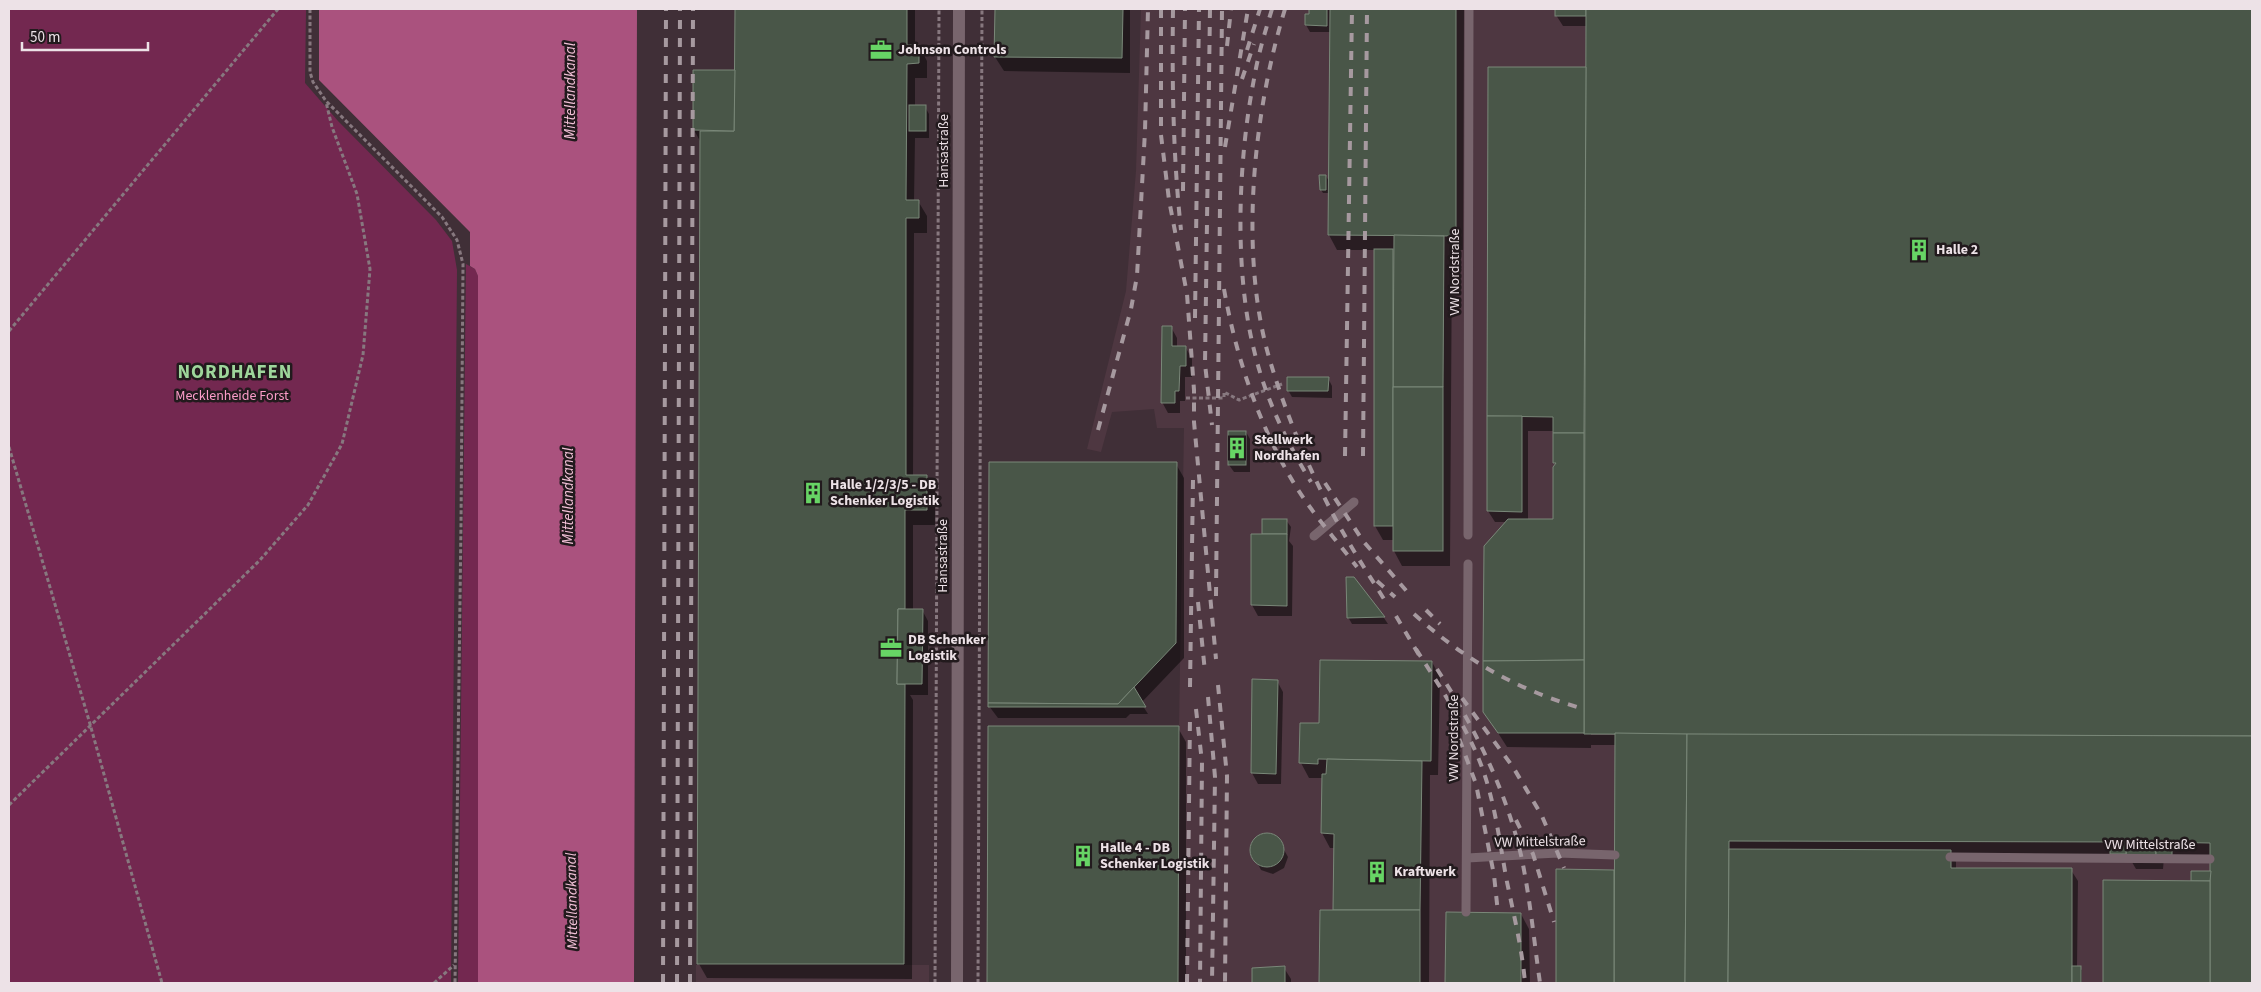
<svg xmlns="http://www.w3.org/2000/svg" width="2261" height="992" viewBox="0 0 2261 992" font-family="'Source Sans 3',sans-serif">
<rect width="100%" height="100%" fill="#402f37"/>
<g fill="#4e3741">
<polygon points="1141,9 2252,9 2252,983 1178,983 1179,728 1184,428 1157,428 1154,409 1112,412 1101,452 1087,449 1126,291 1136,171"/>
<rect x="696" y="965" width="233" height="18"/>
</g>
<g fill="#732850">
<polygon points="9,9 306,9 305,83 338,121 436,220 452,241 457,270 451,983 9,983"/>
<polygon points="466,264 475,269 478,276 478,983 458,983"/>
</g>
<polygon fill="#aa527e" points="319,9 637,9 634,983 478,983 478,276 475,269 470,266 470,232 319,80"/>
<g fill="#0007" fill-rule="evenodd">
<polygon points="736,9 915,9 915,46 919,46 927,61 927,78 915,78 915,107 925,107 929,114 929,138 915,138 914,201 918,201 927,216 927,233 914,233 913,476 926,477 935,491 935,525 913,525 913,610 922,610 928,621 928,695 910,695 913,700 912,979 707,978 699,964 700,141 694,130 694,71 736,75"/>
<polygon points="996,9 1130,9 1130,73 1004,71 995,57"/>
<polygon points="1311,9 1464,9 1463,250 1452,250 1450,566 1402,566 1394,551 1394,540 1383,540 1375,526 1375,250 1337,250 1329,235 1329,193 1323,193 1321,190 1326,176 1330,183 1331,32 1310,32 1306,25 1306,15 1311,15"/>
<path d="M1556 9H2252V983H2104V882L2192 883 2212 872 2211 857 2164 858 2163 869H2136L2129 857 1953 856 1956 862V869L2071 870 2078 881 2077 967 2082 970V983H1557V871H1616V745H1591V748L1507 747 1484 711 1507 522H1495L1488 511V416L1587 69V26H1563L1556 15ZM1528 431H1555L1554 520H1528ZM1591 733H1622V735H1591Z"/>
<polygon points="1171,327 1177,338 1177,347 1186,348 1192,359 1192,377 1185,377 1185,401 1180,401 1180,413 1168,413 1162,402"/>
<polygon points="1328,378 1332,386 1332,398 1292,397 1288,390"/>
<polygon points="1230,432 1246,432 1250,439 1250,472 1234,472 1229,465"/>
<polygon points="1176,464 1184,478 1184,658 1141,703 1148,714 1130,714 1126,718 998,718 989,706"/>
<polygon points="1286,520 1291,527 1289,541 1293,546 1292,616 1258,616 1252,605 1252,535 1263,535"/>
<polygon points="1353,578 1384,618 1388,624 1352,624 1348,617"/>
<polygon points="1432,662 1440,677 1438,775 1430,775 1429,983 1320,983 1321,911 1335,912 1335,848 1330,848 1322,833 1323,778 1309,778 1301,763 1320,725"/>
<polygon points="1277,681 1283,692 1281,784 1258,784 1252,773"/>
<polygon points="989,727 1178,728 1186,742 1186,983 988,983"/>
<polygon points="1268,834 1278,839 1288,857 1284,868 1273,874 1261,870 1251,850 1257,838"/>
<polygon points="1447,914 1521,914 1529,929 1530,983 1447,983"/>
<polygon points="1284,968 1291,979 1291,983 1253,983 1253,969"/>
</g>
<g fill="#495648" stroke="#7a8879">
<polygon points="735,9 907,9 907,45 919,45 919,63 907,64 906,200 919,200 919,218 906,218 906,475 927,475 927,510 905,510 905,609 898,609 897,684 905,684 904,964 697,964 700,131 734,131"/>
<polygon points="995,9 1123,9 1122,58 994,57"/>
<polygon points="1309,9 1327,9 1327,26 1305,25 1305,14 1309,14"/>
<polygon points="1330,9 1456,9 1456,236 1328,235"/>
<rect x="1555" y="9" width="31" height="7"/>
<polygon points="1586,9 2252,9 2252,736 1584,734"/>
<polygon points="1488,67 1586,67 1584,433 1553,433 1553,417 1487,416"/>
<polygon points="693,70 735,70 734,131 693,130"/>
<rect x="909" y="105" width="17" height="26"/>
<polygon points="1319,175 1326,175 1326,190 1320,190"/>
<polygon points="1394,235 1444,236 1443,387 1393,387"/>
<rect x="1374" y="249" width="19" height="277"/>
<polygon points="1162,326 1172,326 1172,346 1186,346 1186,366 1180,366 1179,391 1175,391 1175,403 1161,403"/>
<polygon points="1287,377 1329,377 1328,391 1287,391"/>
<rect x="1393" y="387" width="50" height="164"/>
<polygon points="1487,416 1522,416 1522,512 1487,511"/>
<rect x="1228" y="431" width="18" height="34"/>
<polygon points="1553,433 1584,433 1584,660 1483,661 1484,546 1508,519 1553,519 1553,467 1556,463 1553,463"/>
<polygon points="989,462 1177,462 1176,643 1118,704 988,703"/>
<rect x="1262" y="519" width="25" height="15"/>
<polygon points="1251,534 1287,534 1287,606 1251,605"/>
<polygon points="1346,577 1354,577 1385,617 1347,618"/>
<polygon points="898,609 923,609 922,684 897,684"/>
<polygon points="1320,660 1432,661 1431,761 1318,759 1318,764 1299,763 1300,723 1319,723"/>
<polygon points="1584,660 1584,733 1498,733 1483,712 1483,661"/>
<polygon points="1252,679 1278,680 1276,774 1251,773"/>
<polygon points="1134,687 1146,707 988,707 988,703 1118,704"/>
<polygon points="988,726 1179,726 1178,983 987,983"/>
<polygon points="1615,733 1687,734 1685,983 1614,983"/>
<polygon points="1687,734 2252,736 2252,983 2210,983 2210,843 2156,842 2156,855 2126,855 2126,842 1729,841 1728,983 1685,983"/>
<polygon points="1327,759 1422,761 1420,910 1333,910 1334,834 1321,833 1322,774 1326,774"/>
<circle cx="1267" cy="850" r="17"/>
<rect x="2110" y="842" width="16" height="12"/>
<rect x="2156" y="842" width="16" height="13"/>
<polygon points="1729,849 1951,850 1951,868 2072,868 2072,983 1728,983"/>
<polygon points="1556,869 1614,870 1614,983 1556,983"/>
<polygon points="2191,871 2211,871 2210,881 2191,881"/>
<polygon points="2103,880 2210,881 2210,983 2103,983"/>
<polygon points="1320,910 1420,910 1420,983 1319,983"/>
<polygon points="1446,912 1521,913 1521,983 1445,983"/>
<polygon points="1285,966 1285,983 1252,983 1252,968"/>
<rect x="2072" y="966" width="9" height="17"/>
</g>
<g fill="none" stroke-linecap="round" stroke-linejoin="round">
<g stroke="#87787f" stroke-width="3" stroke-dasharray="4 2.5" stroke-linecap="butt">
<polyline points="310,9 310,72 313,82 326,101 442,217 457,240 463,264 461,524 455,983"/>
<polyline points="9,331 278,9"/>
<polyline points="1186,398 1224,398 1224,392 1239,400 1282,384"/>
<polyline points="9,447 90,724 162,983"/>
<polyline points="9,805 260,560 308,505 342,444 363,355 370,269 357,194 332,127 326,102"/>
<polyline points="434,983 454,965"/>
<polyline points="935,983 939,9"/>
<polyline points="978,983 982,9"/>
</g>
<g stroke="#78656d" stroke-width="9">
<polyline points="1468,535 1469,9"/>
<polyline points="1314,536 1354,502"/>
<polyline points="1950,857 2210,859"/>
<polyline points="1467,858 1558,853 1615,855"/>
<polyline points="1466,912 1468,564"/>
</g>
<polyline stroke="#78656d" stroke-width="12" points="957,983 959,9"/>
<g stroke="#a6999f" stroke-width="4" stroke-dasharray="9 9" stroke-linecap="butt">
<polyline points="1161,9 1161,135 1169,200 1187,294 1194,390 1194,422 1216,659"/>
<path d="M1173 9C1172 83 1173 156 1181 230"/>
<polyline points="1210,9 1205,364 1212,425"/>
<path d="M1272 9C1265 32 1258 55 1254 79 1238 160 1234 270 1254 350 1265 397 1286 441 1311 482"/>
<path d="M1285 9C1253 113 1238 258 1271 364 1286 414 1310 472 1335 518 1350 546 1367 572 1384 599"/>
<polyline points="1227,46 1231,9"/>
<polyline points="1247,50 1260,9"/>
<polyline points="1242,79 1254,44"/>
<polyline points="1225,147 1248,9"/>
<polyline points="1183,191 1185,9"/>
<path d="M1224 289C1236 357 1259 426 1295 485 1313 514 1336 540 1357 567"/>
<polyline points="1195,318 1199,9"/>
<polyline points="1098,430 1131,309 1137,276 1145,131 1148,9"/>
<polyline points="1345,456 1352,9"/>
<polyline points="1363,456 1367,9"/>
<polyline points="1325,483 1363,541 1410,595"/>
<polyline points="1377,581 1395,597"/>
<polyline points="1216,596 1222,9"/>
<polyline points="1198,602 1205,672"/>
<polyline points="1426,610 1440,624"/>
<path d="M1414 614C1465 660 1514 688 1580 708"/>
<polyline points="1396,616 1419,655"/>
<path d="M1416 649C1441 689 1469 729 1484 773 1496 809 1500 845 1507 882 1514 916 1522 948 1525 983"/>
<path d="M1437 669C1474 726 1505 788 1521 855 1530 897 1534 941 1540 983"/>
<polyline points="1218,685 1227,776 1225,983"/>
<polyline points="1190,687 1193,480"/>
<polyline points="1208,697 1215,777 1212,983"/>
<polyline points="1462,698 1513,767 1542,816 1564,868"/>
<polyline points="1196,709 1202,762 1200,983"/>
<polyline points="1453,722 1476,784 1494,875 1498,913"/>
<polyline points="1516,820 1533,854 1554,922"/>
<polyline points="663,983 666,9"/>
<polyline points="677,983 680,9"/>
<polyline points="690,983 693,9"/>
<polyline points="1187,983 1190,716"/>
</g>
</g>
<defs>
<g id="office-bare" transform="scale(1.725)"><path d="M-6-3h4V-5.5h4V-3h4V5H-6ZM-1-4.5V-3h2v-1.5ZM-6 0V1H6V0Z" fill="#67d465" stroke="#221a1d" stroke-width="2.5" paint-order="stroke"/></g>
<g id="building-bare" transform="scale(1.725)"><path d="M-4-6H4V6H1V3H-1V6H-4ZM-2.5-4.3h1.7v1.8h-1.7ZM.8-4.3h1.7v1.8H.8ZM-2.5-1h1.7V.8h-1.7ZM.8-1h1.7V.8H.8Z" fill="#67d465" stroke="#221a1d" stroke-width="2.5" paint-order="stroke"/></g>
</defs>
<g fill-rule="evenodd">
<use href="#office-bare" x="881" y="50"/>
<use href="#building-bare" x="1919" y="250"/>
<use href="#building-bare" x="1237" y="448"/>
<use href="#building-bare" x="813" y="493"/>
<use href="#office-bare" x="891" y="648"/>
<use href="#building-bare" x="1083" y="856"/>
<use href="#building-bare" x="1377" y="872"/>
</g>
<g text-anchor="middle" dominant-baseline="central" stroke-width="5" stroke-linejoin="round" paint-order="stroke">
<g font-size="14" font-weight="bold" fill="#ede2e7" stroke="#221a1d" text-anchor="start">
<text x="898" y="50">Johnson Controls</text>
<text x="1936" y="250">Halle 2</text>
<text x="1254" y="440">Stellwerk<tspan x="1254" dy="16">Nordhafen</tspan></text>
<text x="830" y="485">Halle 1/2/3/5 - DB<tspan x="830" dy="16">Schenker Logistik</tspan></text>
<text x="908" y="640">DB Schenker<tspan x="908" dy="16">Logistik</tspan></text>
<text x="1100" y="848">Halle 4 - DB<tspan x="1100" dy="16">Schenker Logistik</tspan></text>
<text x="1394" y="872">Kraftwerk</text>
</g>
<g font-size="14" fill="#ede2e7" stroke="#221a1d">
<text transform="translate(944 151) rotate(-90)">Hansastraße</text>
<text transform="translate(1455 272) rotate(-90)">VW Nordstraße</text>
<text transform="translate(943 556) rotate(-90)">Hansastraße</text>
<text transform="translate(1454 738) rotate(-90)">VW Nordstraße</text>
<text transform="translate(1540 842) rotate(-1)">VW Mittelstraße</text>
<text x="2150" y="845">VW Mittelstraße</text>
</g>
<g font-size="14" fill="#fc9dc9" stroke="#221a1d">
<text x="232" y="396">Mecklenheide Forst</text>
</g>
<g font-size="15" font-style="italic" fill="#f3c2d8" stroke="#221a1d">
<text transform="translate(570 91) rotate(-90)">Mittellandkanal</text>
<text transform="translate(568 496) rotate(-90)">Mittellandkanal</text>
<text transform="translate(572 901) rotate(-91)">Mittellandkanal</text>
</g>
<g font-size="19" font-weight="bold" letter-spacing="1" fill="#9ed69b" stroke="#221a1d">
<text x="235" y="372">NORDHAFEN</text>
</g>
</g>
<rect width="2261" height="992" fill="none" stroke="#ede2e7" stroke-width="20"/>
<path d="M22 42v8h126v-8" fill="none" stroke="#ede2e7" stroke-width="2.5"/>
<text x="30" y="42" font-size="15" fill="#ede2e7" stroke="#221a1d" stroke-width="4" paint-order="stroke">50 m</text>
</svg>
